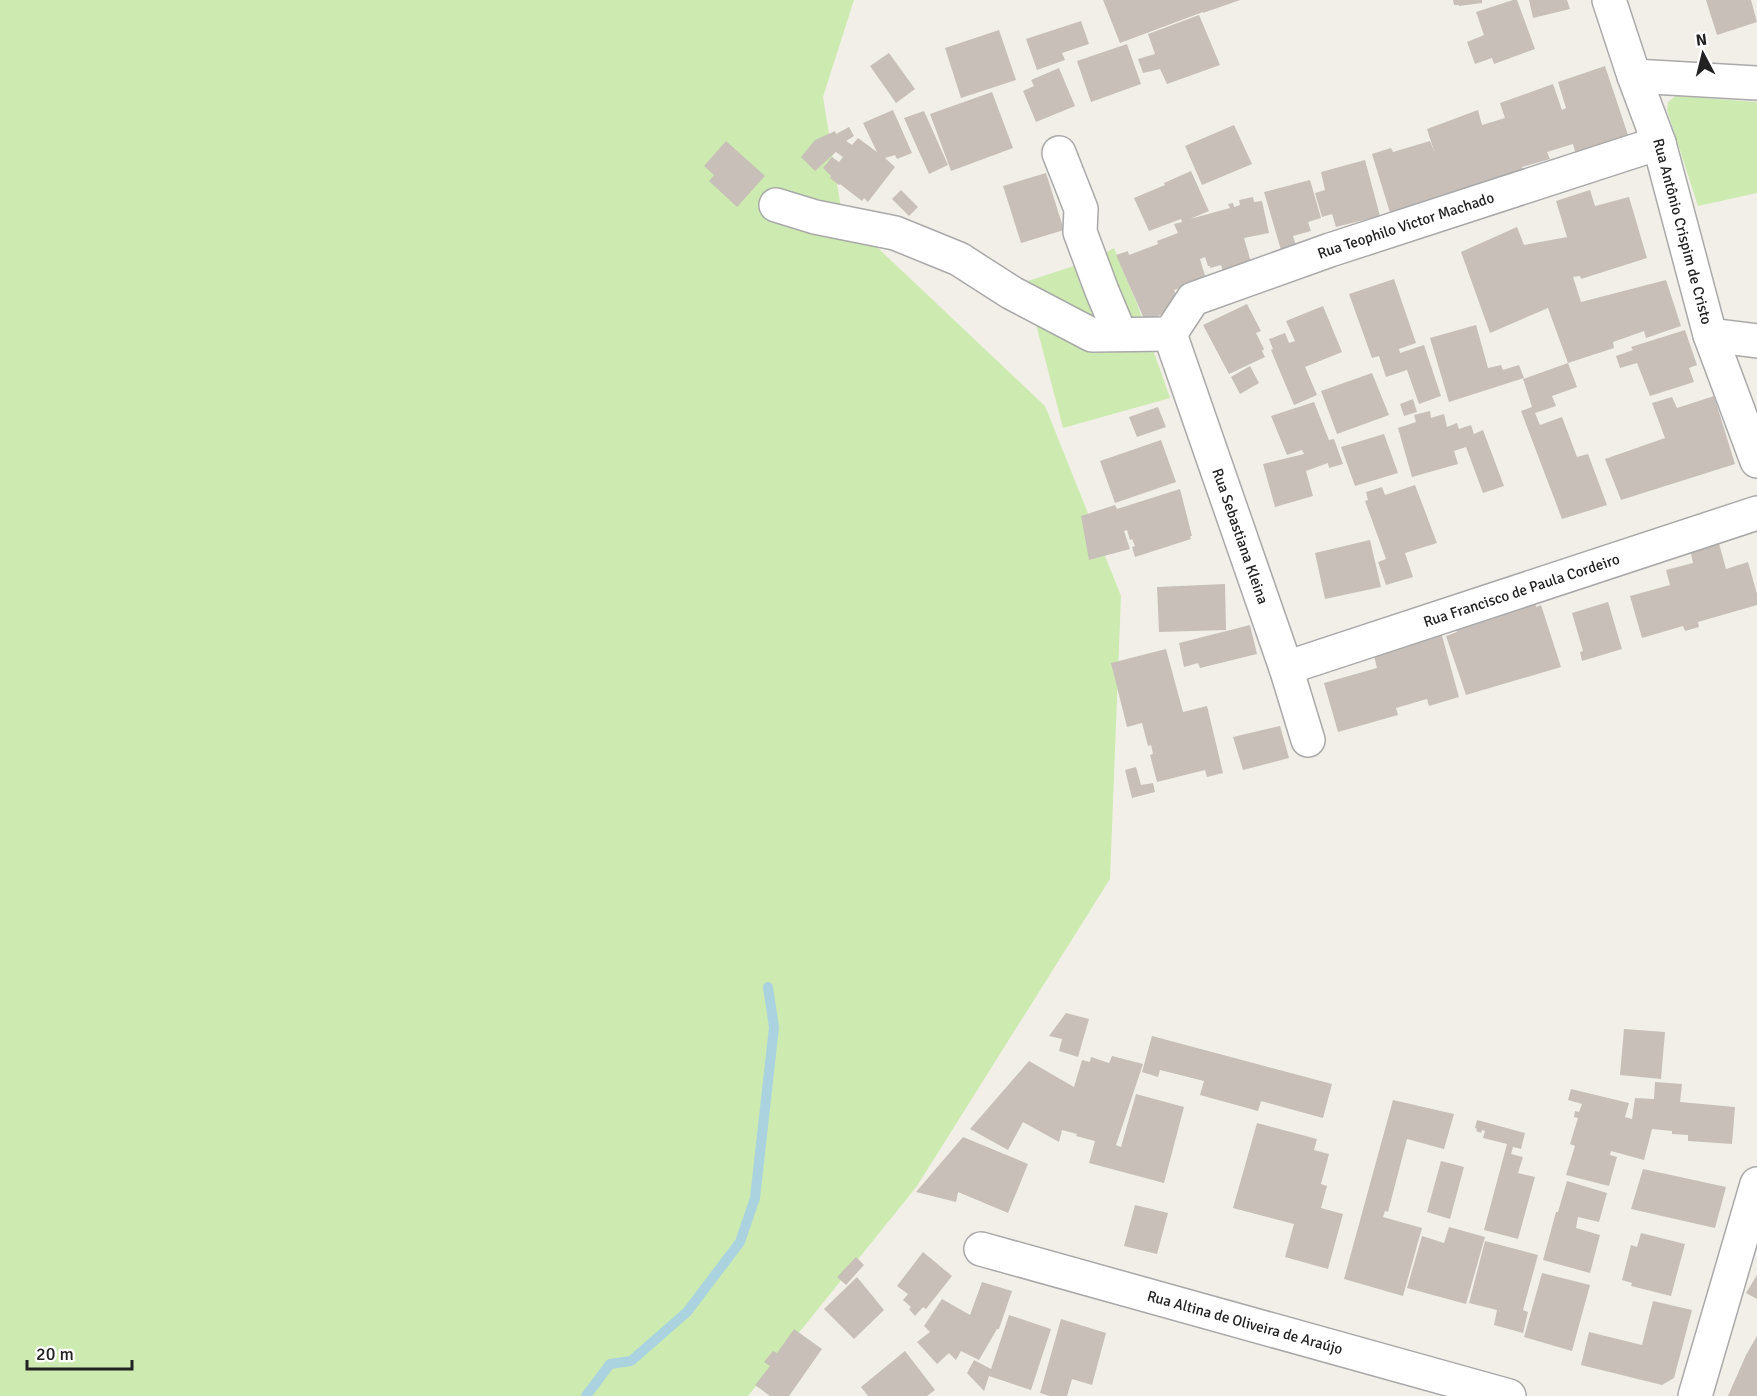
<svg xmlns="http://www.w3.org/2000/svg" width="1757" height="1396" viewBox="0 0 1757 1396" font-family="Signika,sans-serif">
<rect width="100%" height="100%" fill="#f2efe9"/>
<g fill="#cdebb0">
<polygon points="0,0 854,0 823,97 842,214 1045,406 1121,596 1110,879 917,1186 748,1396 0,1396"/>
<polygon points="1676,96 1757,102 1757,193 1698,206 1667,110 1668,102"/>
<polygon points="1114,248 1137,304 1170,398 1063,428 1025,282 1095,259"/>
</g>
<g fill="none" stroke-linecap="round" stroke-linejoin="round">
<polyline stroke="#aad3df" stroke-width="10" points="586,1396 610,1364 631,1361 687,1312 740,1242 755,1198 774,1027 768,987"/>
</g>
<g fill="#c7bfb8">
<polygon points="1103,0 1240,0 1203,13 1203,12 1120,43"/>
<polygon points="1453,0 1482,0 1482,3 1459,6 1459,5 1454,5"/>
<polygon points="1513,0 1517,0 1535,49 1494,64 1492,58 1475,64 1467,42 1484,35 1476,12"/>
<polygon points="1529,0 1567,0 1570,9 1533,18"/>
<polygon points="1706,0 1751,0 1757,22 1717,35"/>
<polygon points="1199,15 1220,65 1167,84 1160,69 1143,73 1138,59 1155,54 1148,34"/>
<polygon points="1081,21 1089,44 1062,53 1065,60 1037,70 1026,39"/>
<polygon points="999,30 1016,80 961,98 945,48"/>
<polygon points="1127,44 1141,84 1091,102 1077,61"/>
<polygon points="889,53 915,89 896,103 870,66"/>
<polygon points="1605,66 1629,138 1576,155 1573,144 1547,152 1550,159 1522,167 1524,172 1391,216 1372,154 1391,148 1393,152 1430,141 1435,154 1427,129 1478,110 1482,125 1505,118 1500,103 1553,84 1562,110 1566,108 1558,82"/>
<polygon points="1059,68 1075,106 1036,122 1023,91 1034,86 1031,80"/>
<polygon points="992,92 1013,148 951,171 930,114"/>
<polygon points="893,110 912,153 897,159 895,155 885,158 895,167 868,202 864,198 862,201 840,184 839,185 830,178 831,176 823,168 832,157 839,162 843,157 836,152 815,171 801,157 815,140 835,131 836,134 849,127 854,136 846,141 852,145 858,138 877,152 863,123"/>
<polygon points="924,111 948,165 929,174 904,118"/>
<polygon points="1234,125 1252,164 1202,185 1185,146"/>
<polygon points="726,141 765,176 737,207 709,181 714,175 704,166"/>
<polygon points="1365,160 1380,216 1336,227 1332,214 1322,217 1315,193 1325,190 1321,172"/>
<polygon points="1191,171 1209,211 1190,219 1230,208 1228,204 1233,203 1234,207 1240,205 1239,200 1253,197 1254,202 1262,201 1269,233 1244,238 1251,262 1223,271 1221,265 1210,268 1210,266 1208,266 1205,257 1200,259 1206,279 1174,290 1181,307 1145,321 1116,255 1128,251 1129,255 1158,244 1157,241 1178,233 1174,224 1182,222 1181,219 1149,231 1134,198 1165,185 1164,183"/>
<polygon points="1046,173 1064,230 1021,243 1003,186"/>
<polygon points="1310,180 1321,218 1308,222 1311,231 1293,236 1296,245 1281,250 1264,192"/>
<polygon points="901,190 918,207 909,216 892,199"/>
<polygon points="1590,190 1595,206 1629,197 1647,258 1581,279 1580,276 1573,277 1581,302 1666,280 1681,326 1646,338 1644,331 1613,342 1614,348 1568,363 1577,387 1552,396 1556,406 1535,413 1540,425 1562,417 1577,457 1588,454 1607,505 1562,519 1521,411 1532,407 1523,379 1568,363 1549,311 1548,308 1490,333 1461,252 1517,227 1524,245 1567,237 1556,201"/>
<polygon points="1394,279 1416,343 1399,349 1400,353 1424,345 1441,396 1419,404 1407,370 1386,377 1379,356 1372,358 1349,294"/>
<polygon points="1247,304 1261,331 1256,333 1264,349 1262,351 1265,357 1229,374 1203,325"/>
<polygon points="1323,306 1342,352 1305,367 1317,395 1294,405 1271,350 1273,349 1269,339 1285,333 1289,343 1295,341 1286,321"/>
<polygon points="1476,325 1488,368 1501,365 1503,370 1519,365 1524,378 1449,402 1430,338"/>
<polygon points="1685,330 1697,365 1689,368 1694,382 1650,396 1637,363 1620,368 1616,356 1633,350 1631,347"/>
<polygon points="1250,366 1259,383 1240,394 1231,377"/>
<polygon points="1372,373 1389,415 1337,434 1321,391"/>
<polygon points="1714,396 1735,464 1621,500 1605,459 1665,438 1652,403 1672,397 1677,408"/>
<polygon points="1413,399 1417,412 1404,416 1400,404"/>
<polygon points="1314,402 1329,440 1334,439 1343,464 1329,468 1328,463 1306,471 1313,496 1275,507 1263,464 1304,454 1302,450 1287,455 1271,416"/>
<polygon points="1158,407 1166,427 1137,437 1129,417"/>
<polygon points="1430,411 1431,418 1444,414 1447,427 1457,423 1459,429 1471,425 1474,434 1483,430 1504,486 1483,493 1466,447 1454,451 1458,464 1412,477 1398,428 1416,422 1414,415"/>
<polygon points="1384,434 1398,473 1355,486 1341,447"/>
<polygon points="1161,440 1176,482 1115,503 1100,461"/>
<polygon points="1415,485 1437,543 1405,553 1413,577 1386,585 1378,562 1386,559 1365,501 1368,500 1366,492 1382,487 1385,495"/>
<polygon points="1180,489 1192,536 1190,536 1191,539 1135,557 1132,547 1135,546 1132,539 1130,540 1127,530 1124,531 1130,549 1089,560 1081,516 1115,505 1117,509"/>
<polygon points="1370,540 1381,587 1325,599 1315,553"/>
<polygon points="1718,540 1726,569 1748,562 1757,594 1757,605 1698,622 1699,627 1685,631 1683,626 1642,638 1630,596 1670,585 1666,570 1693,563 1690,549"/>
<polygon points="1225,584 1226,630 1159,632 1157,587"/>
<polygon points="1535,600 1536,607 1541,605 1561,667 1466,695 1446,636 1457,632 1454,624"/>
<polygon points="1608,602 1622,649 1582,661 1580,652 1583,651 1572,613"/>
<polygon points="1250,625 1257,654 1200,668 1198,663 1184,667 1179,643"/>
<polygon points="1441,632 1459,697 1429,706 1427,699 1396,708 1398,715 1338,732 1324,683 1377,668 1373,652"/>
<polygon points="1166,649 1183,712 1207,706 1223,773 1207,777 1205,770 1157,782 1150,755 1153,754 1151,745 1148,746 1142,723 1127,727 1111,663"/>
<polygon points="1280,726 1289,758 1243,770 1233,737"/>
<polygon points="1136,767 1141,785 1153,783 1155,792 1132,798 1125,770"/>
<polygon points="1066,1013 1089,1019 1078,1057 1059,1051 1062,1039 1049,1036"/>
<polygon points="1624,1029 1665,1032 1661,1079 1620,1075"/>
<polygon points="1152,1036 1332,1084 1323,1118 1261,1101 1258,1111 1200,1095 1204,1081 1160,1070 1158,1077 1142,1072"/>
<polygon points="1112,1056 1143,1064 1116,1145 1121,1147 1136,1094 1184,1107 1164,1183 1089,1163 1095,1141 1076,1136 1077,1134 1062,1130 1059,1142 1023,1122 1008,1150 970,1129 1029,1061 1074,1087 1082,1060 1090,1062 1091,1057 1109,1063"/>
<polygon points="1655,1082 1682,1084 1680,1102 1735,1107 1732,1144 1688,1141 1688,1135 1672,1134 1672,1131 1652,1129 1644,1160 1611,1151 1610,1155 1617,1157 1609,1186 1566,1175 1575,1146 1570,1144 1578,1118 1574,1117 1575,1111 1579,1112 1582,1104 1568,1100 1571,1089 1629,1103 1625,1117 1632,1119 1635,1098 1654,1099"/>
<polygon points="1393,1100 1454,1114 1444,1149 1407,1139 1388,1212 1385,1211 1383,1217 1422,1228 1403,1296 1344,1279"/>
<polygon points="1477,1120 1525,1133 1521,1149 1513,1147 1511,1154 1523,1157 1518,1173 1535,1177 1518,1239 1484,1230 1507,1144 1483,1138 1485,1131 1482,1130 1481,1133 1476,1131 1477,1129 1475,1128"/>
<polygon points="1257,1123 1317,1139 1314,1150 1329,1154 1321,1184 1327,1186 1321,1208 1343,1214 1328,1269 1285,1257 1294,1224 1233,1208"/>
<polygon points="963,1137 1028,1164 1008,1213 958,1192 956,1202 916,1192"/>
<polygon points="1441,1161 1464,1167 1450,1219 1427,1212"/>
<polygon points="1643,1169 1726,1187 1715,1228 1631,1209"/>
<polygon points="1567,1181 1607,1193 1599,1222 1578,1217 1576,1228 1600,1235 1590,1273 1543,1260 1556,1212 1558,1212"/>
<polygon points="1135,1205 1168,1213 1157,1254 1124,1246"/>
<polygon points="1449,1227 1485,1237 1466,1304 1407,1288 1422,1236 1444,1243"/>
<polygon points="1641,1233 1685,1244 1671,1296 1631,1286 1632,1283 1622,1280 1631,1245 1637,1247"/>
<polygon points="1485,1241 1538,1255 1523,1310 1528,1312 1523,1333 1494,1325 1497,1310 1469,1303"/>
<polygon points="923,1252 952,1276 926,1309 923,1307 915,1316 909,1309 911,1307 903,1300 908,1294 897,1286"/>
<polygon points="856,1257 864,1265 846,1285 837,1277"/>
<polygon points="1542,1273 1590,1285 1572,1351 1524,1337"/>
<polygon points="1757,1275 1757,1299 1746,1293"/>
<polygon points="857,1277 884,1310 854,1339 824,1309"/>
<polygon points="982,1282 1012,1291 999,1329 997,1329 979,1360 961,1351 956,1360 949,1353 937,1364 917,1342 930,1332 924,1326 942,1299 970,1315"/>
<polygon points="1653,1301 1692,1310 1674,1378 1662,1385 1581,1365 1589,1332 1642,1345"/>
<polygon points="1009,1315 1051,1329 1031,1390 989,1376 984,1391 967,1373 974,1360 991,1369"/>
<polygon points="1061,1319 1106,1333 1092,1385 1072,1379 1067,1396 1050,1396 1040,1393"/>
<polygon points="794,1329 822,1349 789,1396 770,1396 755,1385 770,1366 764,1362 773,1351 777,1353"/>
<polygon points="1757,1336 1757,1396 1728,1396 1746,1355"/>
<polygon points="905,1351 935,1390 927,1396 868,1396 861,1387"/>
</g>
<g fill="none" stroke-linecap="round" stroke-linejoin="round">
<g stroke="#a9a9a9" stroke-width="36">
<g id="minor">
<path id="s1" d="M1609 0 1634 76 1659 143 1710 335 1757 461"/>
<polyline points="1634,76 1757,83"/>
<polyline points="1059,153 1081,209 1080,232 1102,291 1120,334"/>
<polyline points="776,205 815,217 895,233 959,259 1012,293 1092,335 1170,334"/>
<path id="s2" d="M1170 334 1193 299 1330 250 1659 143"/>
<path id="s3" d="M1170 334 1286 668 1308 740"/>
<polyline points="1710,335 1757,341"/>
<path id="s4" d="M1286 668 1757 513"/>
<path id="s5" d="M981 1249 1509 1396"/>
<polyline points="1695,1396 1757,1184"/>
</g>
</g>
<use href="#minor" stroke="#fff" stroke-width="33"/>
</g>
<g text-anchor="middle" dominant-baseline="central" stroke-width="6" stroke-linejoin="round" paint-order="stroke">
<g font-size="15" fill="#222" stroke="#fff">
<text stroke="none"><textPath href="#s2" startOffset="267">Rua Teophilo Victor Machado</textPath></text>
<text stroke="none"><textPath href="#s1" startOffset="243">Rua Antônio Crispim de Cristo</textPath></text>
<text stroke="none"><textPath href="#s3" startOffset="214">Rua Sebastiana Kleina</textPath></text>
<text stroke="none"><textPath href="#s4" startOffset="248">Rua Francisco de Paula Cordeiro</textPath></text>
<text stroke="none"><textPath href="#s5" startOffset="274">Rua Altina de Oliveira de Araújo</textPath></text>
</g>
</g>
<g transform="translate(1703 54) rotate(353)" stroke="#ffffff" stroke-width="4.5" paint-order="stroke">
<path d="M0-4.5L10 22L0 15L-10 22Z" fill="#222222"/>
<text y="-9" font-size="16" font-weight="bold" text-anchor="middle" fill="#222222">N</text>
</g>
<path d="M27 1360v9h105v-9" fill="none" stroke="#222222" stroke-width="3"/>
<text x="36" y="1360" font-size="18" fill="#222222" stroke="#ffffff" stroke-width="4.5" paint-order="stroke">20 m</text>
</svg>
